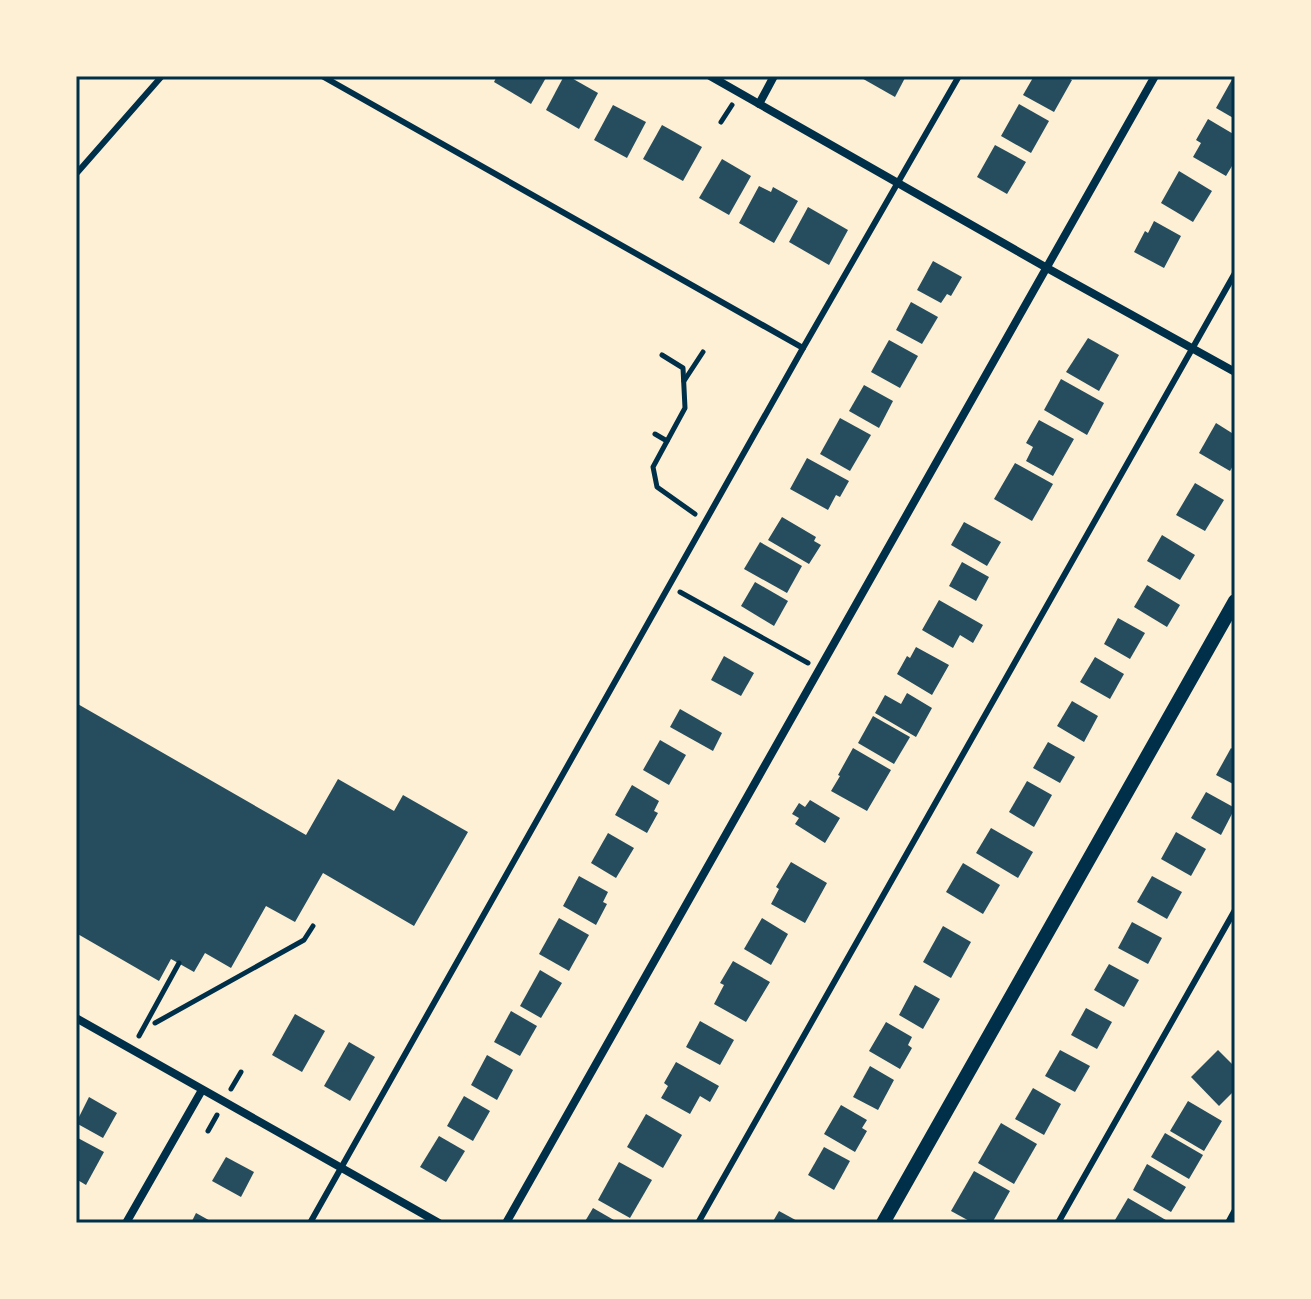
<svg xmlns="http://www.w3.org/2000/svg" width="1311" height="1299" viewBox="0 0 1311 1299" font-family="'Libre Baskerville',serif">
<rect width="100%" height="100%" fill="#fdf0d5"/>
<g fill="#264d5e">
<polygon points="497,76 547,76 531,104 494,82"/>
<polygon points="564,76 568,76 598,93 579,129 546,110"/>
<polygon points="858,76 906,76 895,97"/>
<polygon points="1034,76 1064,76 1072,80 1054,112 1023,95"/>
<polygon points="1234,76 1235,76 1235,119 1216,108"/>
<polygon points="1019,104 1049,121 1031,153 1001,136"/>
<polygon points="613,105 646,122 627,158 594,140"/>
<polygon points="1208,119 1235,135 1235,161 1226,176 1193,157 1201,143 1196,140"/>
<polygon points="662,125 702,147 683,181 643,159"/>
<polygon points="995,145 1026,162 1007,194 977,177"/>
<polygon points="722,159 751,176 729,215 699,198"/>
<polygon points="1179,171 1212,191 1193,222 1161,203"/>
<polygon points="759,186 771,192 773,187 798,201 774,243 739,223"/>
<polygon points="808,207 848,230 829,265 789,242"/>
<polygon points="1154,221 1181,236 1164,268 1134,252 1145,231 1148,233"/>
<polygon points="933,261 962,277 951,296 947,294 941,303 917,290"/>
<polygon points="911,302 938,317 922,344 896,330"/>
<polygon points="1088,338 1119,355 1099,391 1066,372"/>
<polygon points="889,340 918,356 900,388 871,372"/>
<polygon points="1061,379 1104,403 1087,435 1044,410"/>
<polygon points="864,385 893,401 879,428 849,411"/>
<polygon points="840,418 871,435 850,471 820,454"/>
<polygon points="1039,420 1074,439 1053,476 1026,461 1033,447 1026,443"/>
<polygon points="1216,423 1235,435 1235,462 1230,471 1199,453"/>
<polygon points="807,458 849,481 840,497 836,495 828,510 790,489"/>
<polygon points="1015,463 1053,484 1032,521 994,499"/>
<polygon points="1195,483 1224,500 1205,531 1176,515"/>
<polygon points="782,517 816,537 814,541 821,545 809,564 768,540"/>
<polygon points="964,522 1001,542 987,566 951,545"/>
<polygon points="1162,535 1195,555 1180,580 1147,561"/>
<polygon points="760,542 802,566 787,593 744,569"/>
<polygon points="962,562 989,577 976,601 949,586"/>
<polygon points="755,582 788,601 774,626 741,606"/>
<polygon points="1147,585 1180,605 1167,627 1134,607"/>
<polygon points="939,600 983,625 973,643 960,635 953,648 922,630"/>
<polygon points="1118,618 1145,633 1130,659 1104,644"/>
<polygon points="916,647 949,665 932,695 897,674 907,656 910,658"/>
<polygon points="724,656 754,673 741,696 711,680"/>
<polygon points="1095,657 1124,674 1110,699 1080,682"/>
<polygon points="907,693 932,708 916,737 875,713 885,695 901,704"/>
<polygon points="1072,701 1098,716 1084,742 1057,726"/>
<polygon points="76,703 306,835 338,779 394,811 403,795 468,832 414,926 323,873 295,922 266,906 231,968 205,953 194,972 171,959 159,981 76,933"/>
<polygon points="680,709 722,733 713,751 670,727"/>
<polygon points="873,716 910,737 894,764 858,743"/>
<polygon points="660,740 686,755 669,785 643,770"/>
<polygon points="1048,742 1075,757 1060,783 1033,768"/>
<polygon points="853,748 891,770 867,811 831,791 840,776 838,775"/>
<polygon points="1231,748 1235,751 1235,785 1216,775"/>
<polygon points="1027,781 1052,795 1034,827 1009,812"/>
<polygon points="632,785 659,801 654,811 658,813 647,833 615,815"/>
<polygon points="1206,792 1235,808 1221,835 1191,818"/>
<polygon points="810,800 840,818 825,843 795,824 799,818 792,814 799,803 805,807"/>
<polygon points="991,828 1033,852 1018,878 976,853"/>
<polygon points="1176,832 1206,849 1191,876 1161,859"/>
<polygon points="608,833 634,848 616,878 591,863"/>
<polygon points="791,862 827,883 805,923 771,904 779,889 776,887"/>
<polygon points="963,863 1000,885 983,914 946,892"/>
<polygon points="579,876 608,892 603,902 607,904 596,925 563,906"/>
<polygon points="1152,876 1182,892 1167,919 1137,902"/>
<polygon points="559,918 589,935 569,971 539,954"/>
<polygon points="762,918 788,934 771,965 744,949"/>
<polygon points="1132,922 1162,938 1148,964 1118,948"/>
<polygon points="943,926 971,942 951,978 923,962"/>
<polygon points="733,961 770,982 746,1022 714,1004 724,985 720,983"/>
<polygon points="1109,964 1139,980 1124,1007 1094,990"/>
<polygon points="540,970 562,983 541,1018 520,1006"/>
<polygon points="915,985 940,999 923,1029 899,1015"/>
<polygon points="1086,1008 1112,1022 1097,1049 1071,1035"/>
<polygon points="511,1011 537,1026 520,1056 494,1042"/>
<polygon points="295,1014 325,1031 302,1072 272,1055"/>
<polygon points="700,1021 734,1040 720,1065 686,1047"/>
<polygon points="886,1022 912,1037 908,1045 912,1048 900,1069 869,1051"/>
<polygon points="349,1042 375,1057 350,1101 324,1086"/>
<polygon points="1060,1050 1090,1066 1075,1092 1045,1076"/>
<polygon points="1218,1050 1235,1067 1235,1090 1219,1106 1191,1077"/>
<polygon points="487,1055 513,1070 497,1100 471,1085"/>
<polygon points="676,1062 719,1086 710,1102 700,1096 690,1114 661,1098 668,1086 664,1083"/>
<polygon points="870,1066 894,1080 878,1110 853,1097"/>
<polygon points="1033,1088 1061,1104 1044,1135 1015,1119"/>
<polygon points="464,1096 490,1111 473,1141 447,1126"/>
<polygon points="89,1097 117,1113 103,1138 76,1123"/>
<polygon points="1188,1101 1222,1121 1204,1151 1170,1131"/>
<polygon points="841,1105 867,1120 862,1128 867,1131 855,1152 824,1134"/>
<polygon points="646,1114 682,1135 663,1168 627,1147"/>
<polygon points="1001,1123 1037,1144 1014,1184 978,1163"/>
<polygon points="1165,1133 1203,1155 1189,1179 1151,1157"/>
<polygon points="439,1136 465,1151 446,1182 420,1167"/>
<polygon points="76,1137 104,1152 86,1185 76,1179"/>
<polygon points="824,1147 850,1161 834,1190 808,1175"/>
<polygon points="226,1157 254,1172 241,1197 212,1181"/>
<polygon points="619,1162 652,1180 630,1218 598,1200"/>
<polygon points="1147,1164 1186,1187 1171,1212 1133,1190"/>
<polygon points="974,1171 1010,1191 992,1223 973,1223 951,1211"/>
<polygon points="1128,1198 1171,1223 1121,1223 1115,1220"/>
<polygon points="593,1208 619,1223 584,1223"/>
<polygon points="779,1211 801,1223 772,1223"/>
<polygon points="196,1213 214,1223 191,1223"/>
</g>
<g fill="none" stroke-linecap="round" stroke-linejoin="round">
<g stroke="#003049" stroke-width="5">
<polyline points="721,122 732,105"/>
<polyline points="662,355 683,368 685,408 653,467 657,487 695,514"/>
<polyline points="684,381 703,352"/>
<polyline points="655,434 667,441"/>
<polyline points="680,592 808,663"/>
<polyline points="155,1023 304,940 313,926"/>
<polyline points="139,1036 179,963"/>
<polyline points="231,1089 241,1072"/>
<polyline points="208,1131 217,1115"/>
</g>
<g stroke="#003049" stroke-width="6">
<polyline points="322,76 803,348"/>
<polyline points="76,174 162,76"/>
<polyline points="310,1223 803,348 959,76"/>
<polyline points="698,1223 1235,273"/>
<polyline points="1058,1223 1235,910"/>
</g>
<g stroke="#003049" stroke-width="8">
<polyline points="710,76 1047,268 1235,372"/>
<polyline points="759,104 774,76"/>
<polyline points="76,1018 439,1223"/>
<polyline points="126,1223 202,1090"/>
<polyline points="506,1223 1155,76"/>
<polyline points="1229,1223 1235,1212"/>
</g>
<polyline stroke="#003049" stroke-width="14" points="883,1223 1235,601"/>
</g>
<rect width="1311" height="1299" fill="none" stroke="#fdf0d5" stroke-width="156"/>
<rect x="78" y="78" width="1155" height="1143" fill="none" stroke="#003049" stroke-width="3"/>
</svg>
